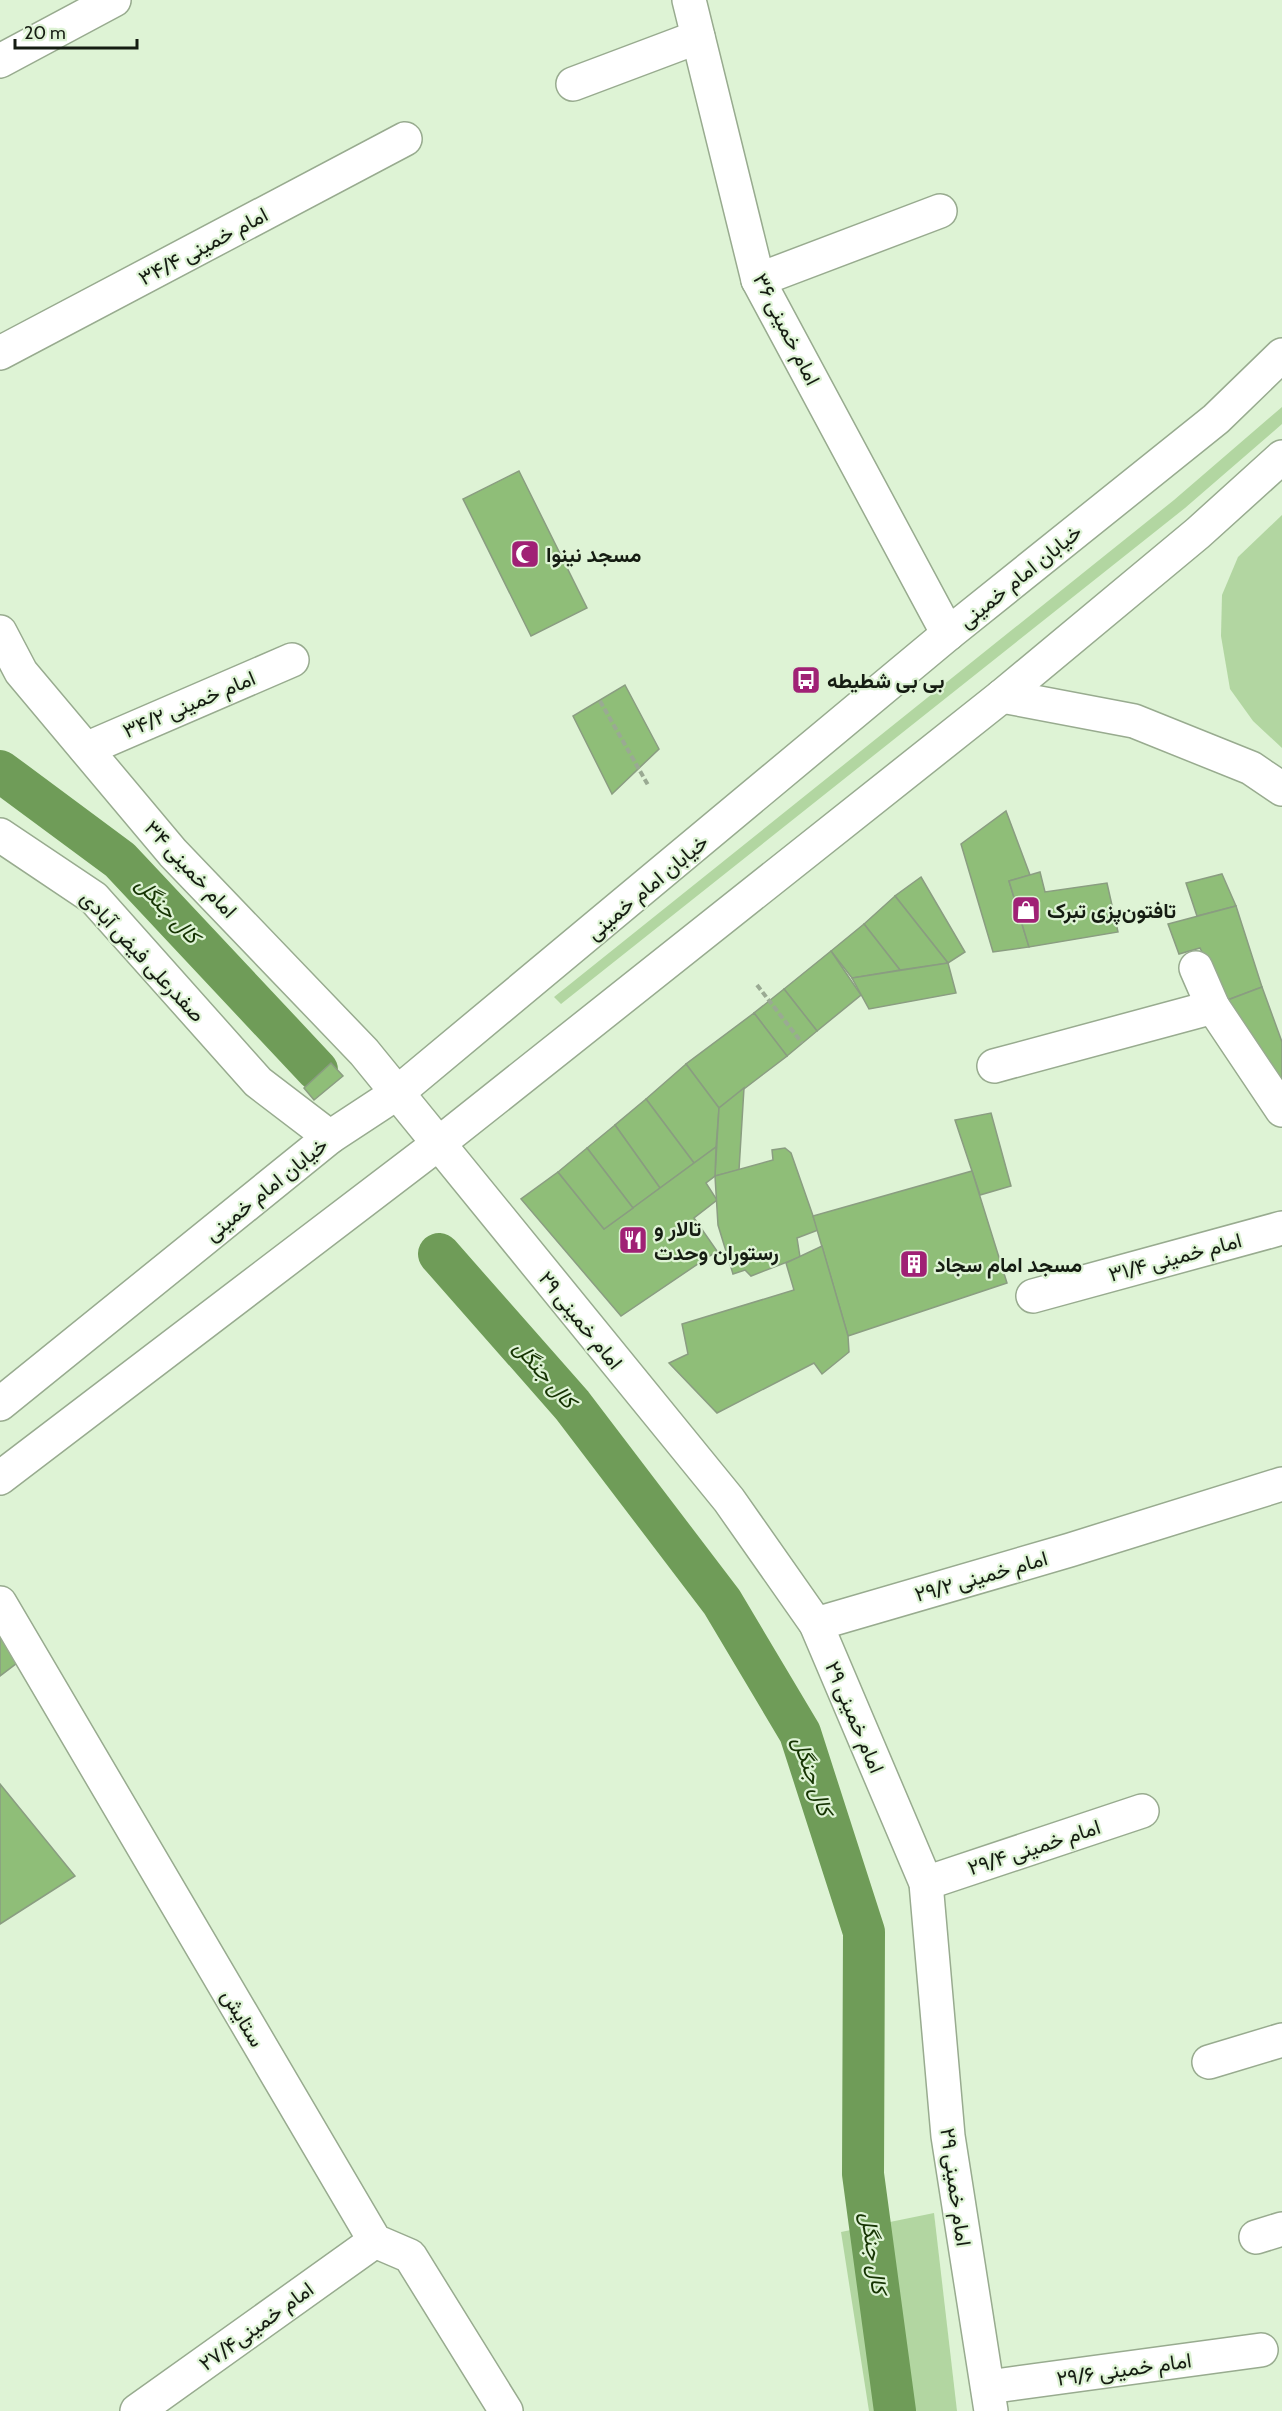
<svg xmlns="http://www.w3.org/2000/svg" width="1282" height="2411" viewBox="0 0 1282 2411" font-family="Cabin,Vazirmatn,sans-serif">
<rect width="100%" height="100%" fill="#def3d5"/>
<g fill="#b2d6a1">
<polygon points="1282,407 1282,424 1185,508 561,1004 554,997 1174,500"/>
<polygon points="1282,515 1282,748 1253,721 1230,689 1221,636 1222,595 1238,557"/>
<polygon points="934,2213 957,2411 869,2411 841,2232"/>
</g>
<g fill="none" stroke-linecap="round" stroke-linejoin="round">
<g stroke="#6f9c58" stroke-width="42">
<polyline points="0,771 120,860 317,1070"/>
<polyline points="439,1254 572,1405 722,1602 800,1733 864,1932 863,2174 895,2411"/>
</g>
</g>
<g fill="#8fbe78" stroke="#8a9d81" stroke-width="1.5">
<polygon points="519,471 587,608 531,636 463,499"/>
<polygon points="625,685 659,749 612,794 573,716"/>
<polygon points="1006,811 1030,875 1009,881 1029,947 993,952 961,844"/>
<polygon points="1040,872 1045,892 1107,883 1118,932 1029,947 1009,881"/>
<polygon points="1222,874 1236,906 1197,916 1186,883"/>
<polygon points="921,877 965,952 948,963 895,896"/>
<polygon points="895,896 948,963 900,970 864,924"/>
<polygon points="1236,906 1262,987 1225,1001 1200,948 1179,954 1168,924"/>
<polygon points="864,924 900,970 852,978 831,951"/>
<polygon points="831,951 861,995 817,1031 784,989"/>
<polygon points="948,963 956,993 869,1009 852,978"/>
<polygon points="1262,987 1282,1042 1282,1091 1225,1001"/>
<polygon points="784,989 817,1031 787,1056 754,1013"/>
<polygon points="754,1013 787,1056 719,1108 686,1064"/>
<polygon points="331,1063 343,1076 314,1100 304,1088"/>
<polygon points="686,1064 719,1108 716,1147 694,1163 646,1099"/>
<polygon points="744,1088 739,1170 715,1176 719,1108"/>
<polygon points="646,1099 694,1163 660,1188 615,1125"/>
<polygon points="991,1113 1011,1186 980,1195 955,1120"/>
<polygon points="615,1125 660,1188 633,1208 587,1148"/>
<polygon points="716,1147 715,1176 706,1183 717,1200 694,1218 717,1251 621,1316 521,1199 558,1172 604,1229"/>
<polygon points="587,1148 633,1208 604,1229 558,1172"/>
<polygon points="785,1148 791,1153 818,1230 797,1238 800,1257 751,1276 745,1270 733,1274 718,1225 715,1176 773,1160 772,1150"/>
<polygon points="972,1171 1007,1283 848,1336 813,1216"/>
<polygon points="822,1246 848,1336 849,1352 822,1374 814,1363 717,1413 669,1363 688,1354 682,1324 794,1290 786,1263"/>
<polygon points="0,1624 21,1660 0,1676"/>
<polygon points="0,1784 75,1876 0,1924"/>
</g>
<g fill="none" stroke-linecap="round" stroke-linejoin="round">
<g stroke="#98ab8f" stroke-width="36">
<g id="minor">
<polyline points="689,0 758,280 948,634"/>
<polyline points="0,61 114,0"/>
<polyline points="573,84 698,37"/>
<polyline points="758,280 940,211"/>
<polyline points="0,353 405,139"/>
<polyline points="0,632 21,672 173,853 364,1052 729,1500 816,1624 926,1883 948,2136 991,2411"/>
<polyline points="1002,696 1134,721 1251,768 1282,789"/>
<polyline points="86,749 292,660"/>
<polyline points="0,835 94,898 258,1082 330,1137"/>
<polyline points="1196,968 1213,1007 1282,1110"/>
<polyline points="994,1066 1213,1007"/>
<polyline points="1033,1296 1282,1228"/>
<polyline points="0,1603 375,2241 410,2256 506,2411"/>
<polyline points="816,1624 1070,1550 1282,1484"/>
<polyline points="926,1883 1142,1811"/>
<polyline points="1209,2062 1282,2040"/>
<polyline points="1256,2237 1282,2229"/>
<polyline points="988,2387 1261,2350"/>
<polyline points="137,2411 375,2241"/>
</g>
</g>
<g stroke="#98ab8f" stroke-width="36">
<g id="major">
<polyline points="0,1404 330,1137 397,1093 948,634 1216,419 1282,355"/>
<polyline points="0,1478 438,1144 1002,696 1198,533 1282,457"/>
</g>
</g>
<g stroke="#9aaa93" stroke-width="4" stroke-dasharray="6 3" stroke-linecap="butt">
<polyline points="600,701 648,785"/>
<polyline points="757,985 802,1043"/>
</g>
<use href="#minor" stroke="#fff" stroke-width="33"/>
<use href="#major" stroke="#fff" stroke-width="33"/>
</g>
<defs>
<g id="mosque-square" transform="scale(1.5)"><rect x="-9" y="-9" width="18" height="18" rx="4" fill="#a02175" stroke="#def3d5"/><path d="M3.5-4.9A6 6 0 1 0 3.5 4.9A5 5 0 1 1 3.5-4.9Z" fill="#fff"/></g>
<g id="bus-square" transform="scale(1.5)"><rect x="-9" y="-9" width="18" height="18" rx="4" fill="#a02175" stroke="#def3d5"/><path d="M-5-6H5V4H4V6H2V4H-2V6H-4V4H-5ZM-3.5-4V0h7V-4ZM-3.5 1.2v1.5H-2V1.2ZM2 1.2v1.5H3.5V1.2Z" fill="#fff"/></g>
<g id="shop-square" transform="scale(1.5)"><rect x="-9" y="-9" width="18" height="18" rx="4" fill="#a02175" stroke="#def3d5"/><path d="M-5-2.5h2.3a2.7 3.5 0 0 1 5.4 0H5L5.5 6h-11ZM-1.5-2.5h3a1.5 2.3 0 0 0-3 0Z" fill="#fff"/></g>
<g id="restaurant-square" transform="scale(1.5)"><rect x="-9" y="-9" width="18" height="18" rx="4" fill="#a02175" stroke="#def3d5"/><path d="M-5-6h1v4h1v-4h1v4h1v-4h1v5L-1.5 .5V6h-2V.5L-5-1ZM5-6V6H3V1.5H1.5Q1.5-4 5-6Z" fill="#fff"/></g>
<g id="building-square" transform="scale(1.5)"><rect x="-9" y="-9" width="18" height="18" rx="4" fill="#a02175" stroke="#def3d5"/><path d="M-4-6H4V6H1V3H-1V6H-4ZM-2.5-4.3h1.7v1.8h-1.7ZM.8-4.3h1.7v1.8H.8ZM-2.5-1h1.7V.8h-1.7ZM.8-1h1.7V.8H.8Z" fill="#fff"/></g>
</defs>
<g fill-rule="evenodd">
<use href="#mosque-square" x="525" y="554"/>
<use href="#bus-square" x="806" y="680"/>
<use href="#shop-square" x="1026" y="910"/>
<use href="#restaurant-square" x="633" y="1240"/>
<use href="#building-square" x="914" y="1264"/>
</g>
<g text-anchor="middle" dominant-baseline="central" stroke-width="4.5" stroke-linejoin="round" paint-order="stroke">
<g font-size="21" fill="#151c12" stroke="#def3d5">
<text transform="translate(203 246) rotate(-28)">امام خمینی ۳۴/۴</text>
<text transform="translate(787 329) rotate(63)">امام خمینی ۳۶</text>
<text transform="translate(1020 576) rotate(-39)">خیابان امام خمینی</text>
<text transform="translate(189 704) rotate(-23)">امام خمینی ۳۴/۲</text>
<text transform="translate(191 869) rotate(47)">امام خمینی ۳۴</text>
<text transform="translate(647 887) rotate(-40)">خیابان امام خمینی</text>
<text transform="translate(143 956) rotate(47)">صفدرعلی فیض آبادی</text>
<text transform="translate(266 1189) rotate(-39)">خیابان امام خمینی</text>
<text transform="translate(1175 1257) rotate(-15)">امام خمینی ۳۱/۴</text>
<text transform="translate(581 1320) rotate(51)">امام خمینی ۲۹</text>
<text transform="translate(981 1576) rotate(-16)">امام خمینی ۲۹/۲</text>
<text transform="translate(855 1717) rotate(67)">امام خمینی ۲۹</text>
<text transform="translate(1034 1847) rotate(-18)">امام خمینی ۲۹/۴</text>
<text transform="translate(243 2018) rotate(59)">ستایش</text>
<text transform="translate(956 2187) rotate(82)">امام خمینی ۲۹</text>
<text transform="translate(256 2326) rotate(-36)">امام خمینی۲۷/۴</text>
<text transform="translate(1124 2369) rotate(-8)">امام خمینی ۲۹/۶</text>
</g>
<g font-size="21" font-weight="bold" fill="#151c12" stroke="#def3d5" text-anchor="start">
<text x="546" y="554">مسجد نینوا</text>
<text x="827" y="680">بی بی شطیطه</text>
<text x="1047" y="910">تافتون‌پزی تبرک</text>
<text x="654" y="1228">تالار و<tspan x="654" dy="24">رستوران وحدت</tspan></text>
<text x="935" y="1264">مسجد امام سجاد</text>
</g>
<g font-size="22" font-style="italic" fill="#153302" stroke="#def3d5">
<text transform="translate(168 910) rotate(47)">کال جنگل</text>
<text transform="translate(545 1374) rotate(49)">کال جنگل</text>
<text transform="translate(813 1776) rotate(71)">کال جنگل</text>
<text transform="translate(874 2253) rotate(82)">کال جنگل</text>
</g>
</g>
<path d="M15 39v9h122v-9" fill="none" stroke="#151c12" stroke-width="3"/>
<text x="24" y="39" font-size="18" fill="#151c12" stroke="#def3d5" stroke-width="4.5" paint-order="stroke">20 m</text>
</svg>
